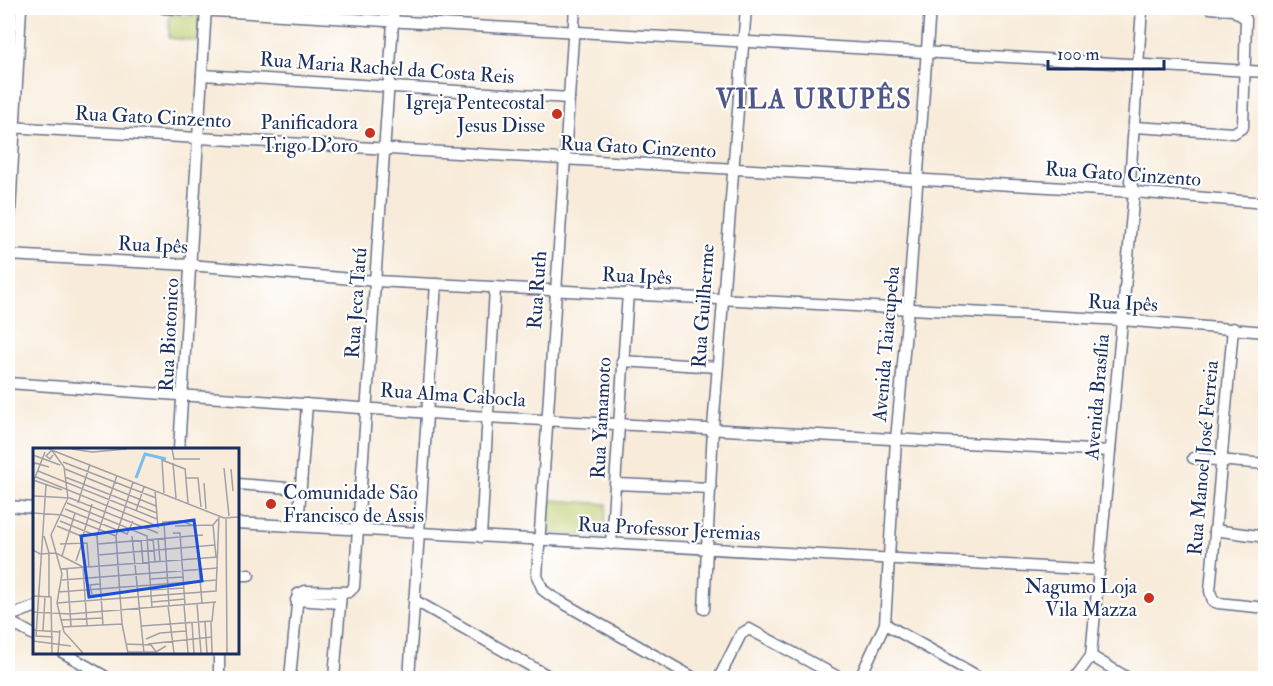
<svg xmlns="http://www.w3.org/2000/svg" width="1273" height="686" viewBox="0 0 1273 686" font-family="'IM FELL Double Pica',serif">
<rect width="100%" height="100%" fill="#fff"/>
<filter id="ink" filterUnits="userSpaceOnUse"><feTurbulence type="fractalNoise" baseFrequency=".0167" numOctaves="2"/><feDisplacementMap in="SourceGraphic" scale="12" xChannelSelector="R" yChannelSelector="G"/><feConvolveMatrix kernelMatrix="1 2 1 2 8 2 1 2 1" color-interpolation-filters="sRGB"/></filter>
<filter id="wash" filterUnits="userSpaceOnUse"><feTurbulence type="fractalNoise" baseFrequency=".008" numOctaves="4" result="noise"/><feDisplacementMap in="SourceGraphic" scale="24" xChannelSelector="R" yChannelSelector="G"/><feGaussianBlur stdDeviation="1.35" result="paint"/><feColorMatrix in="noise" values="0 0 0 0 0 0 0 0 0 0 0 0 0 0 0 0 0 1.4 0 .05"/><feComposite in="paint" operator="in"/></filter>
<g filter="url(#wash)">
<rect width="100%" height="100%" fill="#f8ebd9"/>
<g fill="#bdcb6d" stroke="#6c7d66" stroke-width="1.5">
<polygon points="169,15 200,16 198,41 169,38"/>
<polygon points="551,500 607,504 603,537 548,533"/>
</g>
</g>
<g filter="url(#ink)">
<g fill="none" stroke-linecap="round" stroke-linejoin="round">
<g stroke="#687189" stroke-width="13">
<g id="minor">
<polyline points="163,8 1266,72"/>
<polyline points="575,8 537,576 543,590 551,596 694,678"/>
<polyline points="202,75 569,98"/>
<polyline points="8,127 1134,192 1266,203"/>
<polyline points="1134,127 1234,133 1243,127 1246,19 1233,10 1210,8"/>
<polyline points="8,250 21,8"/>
<polyline points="8,255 190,265 376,281 1122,320 1266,332"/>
<polyline points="1233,328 1210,591 1213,601 1218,603 1266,608"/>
<polyline points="622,361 717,367"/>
<polyline points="8,383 487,417 1110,451"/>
<polyline points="179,449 206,8"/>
<polyline points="1193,458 1266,464"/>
<polyline points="237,484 301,489"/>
<polyline points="616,484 711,488"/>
<polyline points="8,506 34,508"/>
<polyline points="237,523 1099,570"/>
<polyline points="298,526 307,404"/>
<polyline points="1214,530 1266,537"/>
<polyline points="481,537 495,288"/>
<polyline points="611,544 628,293"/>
<polyline points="237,575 249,575"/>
<polyline points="296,600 340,603"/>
<polyline points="414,600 552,678"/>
<polyline points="704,609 713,428 746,8"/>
<polyline points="8,621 34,635"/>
<polyline points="9,622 10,616 34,607"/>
<polyline points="885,624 981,678"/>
<polyline points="62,652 108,678"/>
<polyline points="1091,656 1128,678"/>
<polyline points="219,678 219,652"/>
<polyline points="290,678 298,594 305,591 349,592 354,587 394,8"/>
<polyline points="334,678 341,593"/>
<polyline points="409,678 436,284"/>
<polyline points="719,678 741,634 749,629 840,678"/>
<polyline points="860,678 885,624 896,440 908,309 930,8"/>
<polyline points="1075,678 1091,656 1134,192 1130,181 1142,8"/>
</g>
</g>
<use href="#minor" stroke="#fff" stroke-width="10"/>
</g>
</g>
<g fill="#c8321e" stroke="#fff" stroke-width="2">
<circle cx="557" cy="114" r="6"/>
<circle cx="370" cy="133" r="6"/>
<circle cx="271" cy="504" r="6"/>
<circle cx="1149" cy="598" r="6"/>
</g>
<g text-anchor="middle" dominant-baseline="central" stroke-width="4.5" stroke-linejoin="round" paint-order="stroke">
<g font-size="20" fill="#1b2f5e" stroke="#fff">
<text transform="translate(387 68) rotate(4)">Rua Maria Rachel da Costa Reis</text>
<text transform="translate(153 117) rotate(3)">Rua Gato Cinzento</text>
<text transform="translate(638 147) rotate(3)">Rua Gato Cinzento</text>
<text transform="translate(1123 174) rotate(4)">Rua Gato Cinzento</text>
<text transform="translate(153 245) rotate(3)">Rua Ipês</text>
<text transform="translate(637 276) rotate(3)">Rua Ipês</text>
<text transform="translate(537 290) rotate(-86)">Rua Ruth</text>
<text transform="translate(356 303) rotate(-86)">Rua Jeca Tatú</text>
<text transform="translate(1123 303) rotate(3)">Rua Ipês</text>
<text transform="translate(703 306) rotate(-86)">Rua Guilherme</text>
<text transform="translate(169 335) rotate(-87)">Rua Biotonico</text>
<text transform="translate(886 344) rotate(-85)">Avenida Taiacupeba</text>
<text transform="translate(453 395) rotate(4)">Rua Alma Cabocla</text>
<text transform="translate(1097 397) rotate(-85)">Avenida Brasília</text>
<text transform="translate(601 418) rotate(-87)">Rua Yamamoto</text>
<text transform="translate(1203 458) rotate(-85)">Rua Manoel José Ferreia</text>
<text transform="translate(669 529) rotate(3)">Rua Professor Jeremias</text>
</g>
<g font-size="20" fill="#1b2f5e" stroke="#fff" text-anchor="end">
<text x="545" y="102">Igreja Pentecostal<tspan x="545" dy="23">Jesus Disse</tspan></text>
<text x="358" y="122">Panificadora<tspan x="358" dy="23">Trigo D'oro</tspan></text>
<text x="283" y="492" text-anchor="start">Comunidade São<tspan x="283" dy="23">Francisco de Assis</tspan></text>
<text x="1137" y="586">Nagumo Loja<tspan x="1137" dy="23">Vila Mazza</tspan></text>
</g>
<g font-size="26" font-weight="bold" letter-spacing="1.5" fill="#4f5687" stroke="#fff">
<text x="814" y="100">VILA URUPÊS</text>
</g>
</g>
<g transform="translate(33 448)">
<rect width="206" height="206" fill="#f8ebd9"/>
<path fill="none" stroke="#78bdef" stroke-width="3" d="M103 30 112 6 133 11"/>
<path fill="none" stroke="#a0a0a8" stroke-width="1.5" d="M16 1 191 70 206 69M18 1 31 19 35 50 18 87 29 126 24 155 31 184 50 205M39 1 59 4 94 1M139 1 141 11H167M19 2 13 8 17 11 20 7M0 7 27 17M30 14 123 50M140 15 143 50M0 19 2 15 16 19M152 20 155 55M191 20 196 68M32 21 123 58M198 21 200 43M5 23 124 71M3 29 124 78M32 29 124 65M153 30H165L168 59M0 32 29 42M171 35 173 61M13 37 3 188 20 189M122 42 125 80M131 45 129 12 152 21M1 48 37 50 125 85M0 51 1 32 12 4M34 55 114 88 119 160M45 55 57 16M32 61 94 86 100 73M103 63 111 39M0 65 29 67 83 88M193 71 194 205M27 73 64 88M129 74 149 73 161 78M131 74 136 158M180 77 183 109M24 78 48 88M142 78 180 77 185 71M163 83 169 155M140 85H147L152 157M11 88 16 105V149M99 88 111 205M125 90 127 113M120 91 122 113M108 92 110 115M48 95 59 56M27 96 54 95 56 119M65 96 170 87M0 102 7 106 23 105 50 119 54 177M65 107 182 97M29 108 42 65M43 113 49 95M28 121 185 109M34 121 38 178M117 131 150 129M29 132 185 120M67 136 57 137 59 147H68M118 142 151 140M25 144 184 132M0 148 18 149 19 205M119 154 152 151M24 155 183 143 186 68M164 156 168 205M151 157 155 205M135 158 141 205M0 164 37 166 183 154M28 172 69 170M178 173 179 205M172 174 174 205M159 175 161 205M70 177 64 88 84 27M108 178 179 173 181 154M29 179 89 176M0 182 26 184M10 182 12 149M113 191 127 185 153 183M0 193 38 198M93 196 118 197 124 205M115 196 179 189M95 204H123L133 198M25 205 27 182M95 205 89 176 83 88 100 34"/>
<path fill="#1d4ed8" fill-opacity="0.15" stroke="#1d4ed8" stroke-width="3" d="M161 72 169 133 56 149 48 88Z"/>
<rect width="206" height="206" fill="none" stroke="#1b2f5e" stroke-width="3"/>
</g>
<rect width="1273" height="686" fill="none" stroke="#fff" stroke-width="30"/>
<path d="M1048 60v9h116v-9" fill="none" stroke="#1b2f5e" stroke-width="3"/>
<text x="1057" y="60" font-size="18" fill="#1b2f5e" stroke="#ffffff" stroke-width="4.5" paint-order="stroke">100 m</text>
</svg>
